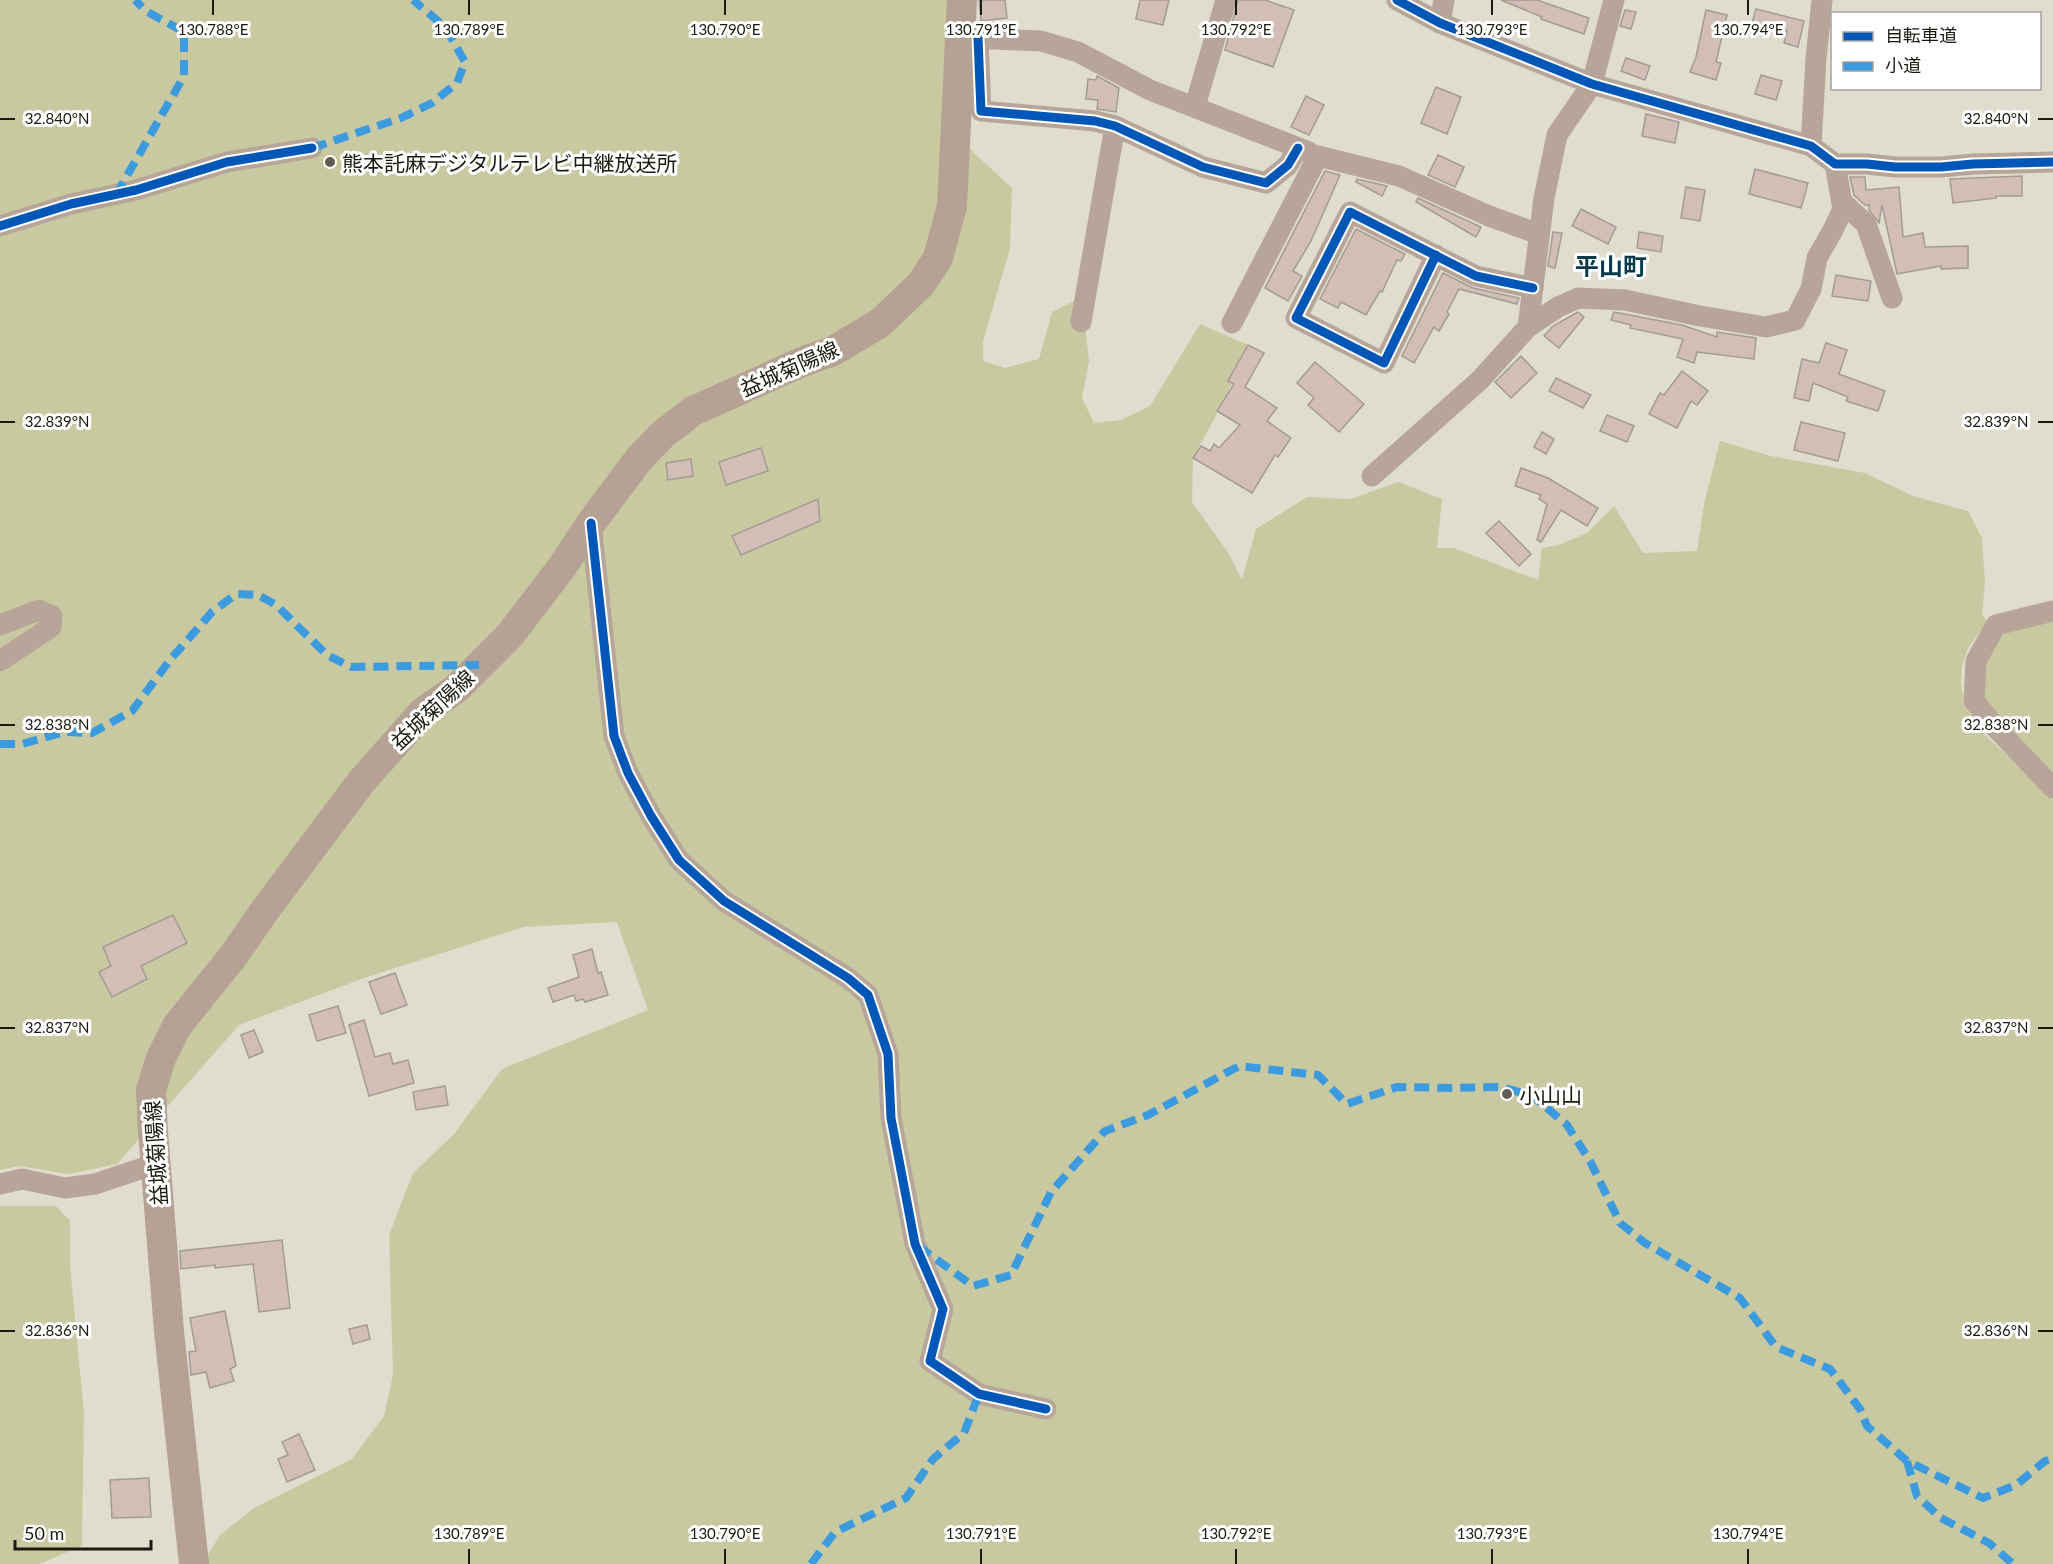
<svg xmlns="http://www.w3.org/2000/svg" width="2053" height="1564" viewBox="0 0 2053 1564" font-family="Lato,'Noto Sans JP',sans-serif">
<rect width="100%" height="100%" fill="#e0ddcf"/>
<g fill="#c8c9a1">
<polygon points="0,0 962,0 957,137 1012,188 1010,249 983,341 983,361 1005,368 1039,359 1052,312 1082,297 1089,361 1082,398 1094,423 1121,420 1150,406 1200,324 1248,345 1226,397 1193,458 1192,502 1229,554 1242,580 1256,529 1307,497 1351,499 1398,482 1442,499 1437,548 1454,548 1538,580 1542,548 1559,545 1587,533 1614,506 1643,553 1697,551 1704,504 1720,441 1771,456 1865,473 1913,496 1968,511 1982,538 1985,582 1982,614 1987,622 1968,648 1962,666 1961,684 1965,707 1985,735 2042,788 2053,800 2053,1564 205,1564 204,1561 220,1535 254,1508 352,1459 384,1416 393,1375 389,1235 413,1173 454,1134 502,1069 648,1010 617,922 523,927 367,977 239,1025 117,1164 69,1174 19,1166 0,1170"/>
<polygon points="2053,616 2053,776 2001,724 1982,694 1983,666 2002,635 2012,629"/>
<polygon points="0,1206 56,1206 70,1221 70,1265 84,1413 82,1546 39,1564 0,1564"/>
</g>
<g fill="#d2beb6" stroke="#a29c95" stroke-width="1.5">
<polygon points="979,0 1005,0 1007,18 981,21"/>
<polygon points="1140,0 1169,0 1163,25 1136,19"/>
<polygon points="1238,0 1265,0 1294,10 1273,67 1225,50"/>
<polygon points="1501,0 1537,0 1589,18 1584,34 1541,19 1542,17"/>
<polygon points="1756,9 1804,21 1798,47 1784,43 1787,31 1752,23"/>
<polygon points="1625,10 1636,12 1631,29 1620,26"/>
<polygon points="1706,10 1727,15 1716,62 1721,63 1716,80 1690,72 1696,57"/>
<polygon points="1626,58 1650,66 1645,80 1621,71"/>
<polygon points="1761,75 1782,81 1776,100 1755,94"/>
<polygon points="1097,76 1119,88 1116,112 1097,109 1098,100 1086,99 1088,79 1096,80"/>
<polygon points="1436,87 1461,97 1447,134 1421,123"/>
<polygon points="1306,96 1324,105 1309,135 1291,127"/>
<polygon points="1646,114 1679,122 1675,143 1642,136"/>
<polygon points="1438,155 1464,167 1455,187 1428,175"/>
<polygon points="1755,169 1808,183 1801,208 1749,194"/>
<polygon points="1325,171 1340,175 1311,241 1293,271 1302,276 1288,301 1265,288"/>
<polygon points="2022,176 2022,196 1996,196 1996,198 1953,203 1950,179"/>
<polygon points="1850,177 1865,177 1866,190 1899,187 1903,237 1923,233 1925,247 1968,246 1968,268 1941,269 1941,266 1897,274 1882,205 1879,223 1869,210 1869,205 1865,205 1854,195"/>
<polygon points="1357,179 1387,186 1382,196 1356,182"/>
<polygon points="1686,187 1705,190 1700,221 1681,218"/>
<polygon points="1418,198 1481,227 1476,237 1416,202"/>
<polygon points="1581,209 1616,227 1608,244 1572,226"/>
<polygon points="1356,229 1405,254 1401,261 1397,260 1382,292 1380,291 1366,315 1341,302 1338,308 1320,299"/>
<polygon points="1553,232 1562,233 1555,268 1548,266"/>
<polygon points="1639,232 1663,236 1661,252 1637,248"/>
<polygon points="1443,273 1473,288 1519,298 1517,304 1459,289 1447,312 1449,314 1439,331 1434,327 1414,363 1402,356"/>
<polygon points="1836,275 1871,281 1868,301 1832,296"/>
<polygon points="1578,312 1584,317 1559,348 1544,336 1553,326"/>
<polygon points="1614,312 1682,325 1717,337 1717,332 1756,338 1754,359 1697,352 1694,363 1677,357 1683,339 1630,328 1631,325 1611,320"/>
<polygon points="1826,343 1847,350 1839,374 1885,391 1878,411 1846,401 1848,397 1813,383 1809,401 1794,398 1802,359 1819,363"/>
<polygon points="1248,345 1264,353 1245,387 1277,408 1267,421 1291,438 1278,457 1275,455 1252,493 1193,458 1201,446 1210,451 1214,444 1219,448 1240,425 1217,411 1234,384 1228,381"/>
<polygon points="1521,356 1537,373 1511,398 1495,382"/>
<polygon points="1315,362 1364,404 1339,432 1308,405 1314,398 1297,383"/>
<polygon points="1682,371 1708,391 1697,405 1691,401 1677,428 1649,414 1660,393 1664,395"/>
<polygon points="1556,378 1591,395 1583,408 1549,391"/>
<polygon points="1607,415 1634,426 1627,442 1600,431"/>
<polygon points="1801,422 1845,433 1838,461 1794,450"/>
<polygon points="1542,432 1554,439 1546,454 1534,447"/>
<polygon points="761,448 768,471 726,485 719,462"/>
<polygon points="691,459 693,476 668,480 666,463"/>
<polygon points="1521,468 1548,478 1598,508 1587,526 1561,510 1541,542 1537,540 1547,504 1539,499 1541,495 1515,486"/>
<polygon points="818,499 820,521 741,555 732,536"/>
<polygon points="1499,521 1531,554 1519,566 1486,533"/>
<polygon points="173,915 187,943 141,966 147,979 112,997 99,972 111,966 103,947"/>
<polygon points="592,949 598,973 601,972 608,995 585,1002 583,999 576,1001 574,995 553,1002 548,988 579,977 573,955"/>
<polygon points="395,973 407,1005 381,1014 369,982"/>
<polygon points="338,1006 346,1033 317,1041 309,1015"/>
<polygon points="364,1020 375,1057 390,1053 393,1064 408,1060 414,1083 369,1096 349,1025"/>
<polygon points="254,1030 263,1052 249,1058 241,1035"/>
<polygon points="445,1086 448,1105 416,1110 413,1092"/>
<polygon points="282,1240 290,1308 259,1312 253,1264 215,1268 215,1265 181,1269 180,1251"/>
<polygon points="225,1311 236,1366 230,1369 234,1381 210,1388 206,1372 191,1375 189,1352 196,1351 190,1318"/>
<polygon points="367,1325 370,1339 353,1344 349,1329"/>
<polygon points="299,1434 315,1470 287,1482 278,1459 288,1455 282,1442"/>
<polygon points="149,1478 151,1517 112,1518 110,1480"/>
</g>
<g fill="none" stroke-linecap="round" stroke-linejoin="round">
<g stroke="#b7a599" stroke-width="21">
<polyline points="1397,0 1440,23 1592,84 1811,146 1835,164 1867,164 1895,167 1941,167 1973,164 2053,162"/>
<polyline points="1440,23 1444,0"/>
<polyline points="964,38 1041,41 1078,52 1150,90 1309,152"/>
<polyline points="978,38 981,111 1095,121 1115,126 1203,167 1266,183 1288,165 1298,148"/>
<polyline points="1195,106 1226,0"/>
<polyline points="1811,146 1816,59 1822,0"/>
<polyline points="1842,202 1866,224 1892,298"/>
<polyline points="0,226 71,204 136,190 227,162 312,148"/>
<polyline points="1436,255 1384,363 1296,318 1350,212 1476,276 1533,288"/>
<polyline points="1081,322 1115,126"/>
<polyline points="1232,323 1318,156 1399,176 1489,216 1539,234"/>
<polyline points="1528,327 1544,198 1557,135 1592,84 1614,0"/>
<polyline points="1372,476 1480,380 1528,327 1558,307 1578,298 1625,300 1700,316 1766,327 1795,320 1811,289 1817,258 1833,230 1843,209 1835,164"/>
<polyline points="591,523 614,736 628,773 651,816 679,860 724,901 848,978 868,995 888,1054 891,1118 915,1244 943,1309 930,1361 979,1394 1046,1409"/>
<polyline points="2053,611 1996,625 1976,661 1974,701 1996,728 2053,788"/>
<polyline points="0,625 39,610 52,616 51,627 0,661"/>
<polyline points="0,1184 22,1179 65,1188 95,1184 155,1164"/>
</g>
<polyline stroke="#b5a294" stroke-width="30" points="194,1564 169,1331 153,1132 151,1090 161,1058 177,1026 234,955 265,910 361,782 423,712 457,688 510,635 562,567 591,523 639,459 663,434 693,411 802,362 833,351 880,323 921,284 938,258 952,206 962,0"/>
<g stroke="#3b9bde" stroke-width="8" stroke-dasharray="15 8" stroke-linecap="butt">
<polyline points="312,148 401,118 432,103 457,83 465,62 445,27 413,0"/>
<polyline points="116,195 184,76 184,32 146,11 135,0"/>
<polyline points="0,744 22,744 64,732 92,733 132,711 170,660 212,612 236,594 258,595 276,605 327,655 351,667 479,665"/>
<polyline points="918,1246 973,1286 1011,1275 1051,1192 1105,1131 1148,1115 1239,1066 1318,1075 1347,1104 1397,1087 1450,1088 1503,1087 1534,1097 1567,1125 1590,1161 1620,1223 1645,1243 1740,1298 1776,1347 1830,1369 1860,1409 1867,1426 1907,1461 1983,1498 2016,1485 2045,1461 2053,1458"/>
<polyline points="1907,1461 1917,1496 1941,1518 1989,1543 2013,1564"/>
<polyline points="811,1564 835,1532 906,1498 933,1459 964,1433 979,1394"/>
</g>
<g stroke="#fff" stroke-width="13">
<g id="cycleway">
<polyline points="1397,0 1440,23 1592,84 1811,146 1835,164 1867,164 1895,167 1941,167 1973,164 2053,162"/>
<polyline points="978,38 981,111 1095,121 1115,126 1203,167 1266,183 1288,165 1298,148"/>
<polyline points="0,226 71,204 136,190 227,162 312,148"/>
<polyline points="1436,255 1384,363 1296,318 1350,212 1476,276 1533,288"/>
<polyline points="591,523 614,736 628,773 651,816 679,860 724,901 848,978 868,995 888,1054 891,1118 915,1244 943,1309 930,1361 979,1394 1046,1409"/>
</g>
</g>
<use href="#cycleway" stroke="#0057b8" stroke-width="9"/>
</g>
<path fill="none" stroke="#1b1a11" stroke-width="2" d="M213 0V15M469 0V15M725 0V15M981 0V15M1236 0V15M1492 0V15M1748 0V15M0 119H15M2038 119H2053M0 422H15M2038 422H2053M0 725H15M2038 725H2053M0 1028H15M2038 1028H2053M0 1331H15M2038 1331H2053M469 1549V1564M725 1549V1564M981 1549V1564M1236 1549V1564M1492 1549V1564M1748 1549V1564"/>
<g fill="#605e54" stroke="#fff" stroke-width="2">
<circle cx="330" cy="162" r="6"/>
<circle cx="1507" cy="1094" r="6"/>
</g>
<g text-anchor="middle" dominant-baseline="central" stroke-width="6" stroke-linejoin="round" paint-order="stroke">
<g font-size="21" fill="#1b1a11" stroke="#fff" text-anchor="start">
<text x="342" y="162">熊本託麻デジタルテレビ中継放送所</text>
<text x="1519" y="1094">小山山</text>
</g>
<g font-size="21" fill="#1b1a11" stroke="#fff">
<text transform="translate(789 368) rotate(-24)">益城菊陽線</text>
<text transform="translate(432 709) rotate(-43)">益城菊陽線</text>
<text transform="translate(155 1153) rotate(-94)">益城菊陽線</text>
</g>
<g font-size="24" font-weight="bold" fill="#05394b" stroke="#fff">
<text x="1611" y="265">平山町</text>
</g>
</g>
<g font-size="15" text-anchor="middle" fill="#1b1a11" stroke="#fff" stroke-width="6" stroke-linejoin="round" paint-order="stroke">
<text x="213" y="35">130.788°E</text>
<text x="469" y="35">130.789°E</text>
<text x="725" y="35">130.790°E</text>
<text x="981" y="35">130.791°E</text>
<text x="1236" y="35">130.792°E</text>
<text x="1492" y="35">130.793°E</text>
<text x="1748" y="35">130.794°E</text>
<text x="57" y="124">32.840°N</text>
<text x="1996" y="124">32.840°N</text>
<text x="57" y="427">32.839°N</text>
<text x="1996" y="427">32.839°N</text>
<text x="57" y="730">32.838°N</text>
<text x="1996" y="730">32.838°N</text>
<text x="57" y="1033">32.837°N</text>
<text x="1996" y="1033">32.837°N</text>
<text x="57" y="1336">32.836°N</text>
<text x="1996" y="1336">32.836°N</text>
<text x="469" y="1539">130.789°E</text>
<text x="725" y="1539">130.790°E</text>
<text x="981" y="1539">130.791°E</text>
<text x="1236" y="1539">130.792°E</text>
<text x="1492" y="1539">130.793°E</text>
<text x="1748" y="1539">130.794°E</text>
</g>
<rect x="1831" y="12" width="210" height="78" fill="#ffffff" stroke="#a4a3a0" stroke-width="1.5"/>
<rect x="1843" y="32" width="30" height="9" fill="#0057b8" stroke="#a4a3a0" stroke-width="1.5"/>
<text x="1885" y="42" font-size="18" fill="#1b1a11">自転車道</text>
<rect x="1843" y="62" width="30" height="9" fill="#3b9bde" stroke="#a4a3a0" stroke-width="1.5"/>
<text x="1885" y="72" font-size="18" fill="#1b1a11">小道</text>
<path d="M15 1540v9h136v-9" fill="none" stroke="#1b1a11" stroke-width="3"/>
<text x="24" y="1540" font-size="18" fill="#1b1a11" stroke="#ffffff" stroke-width="4.5" paint-order="stroke">50 m</text>
</svg>
